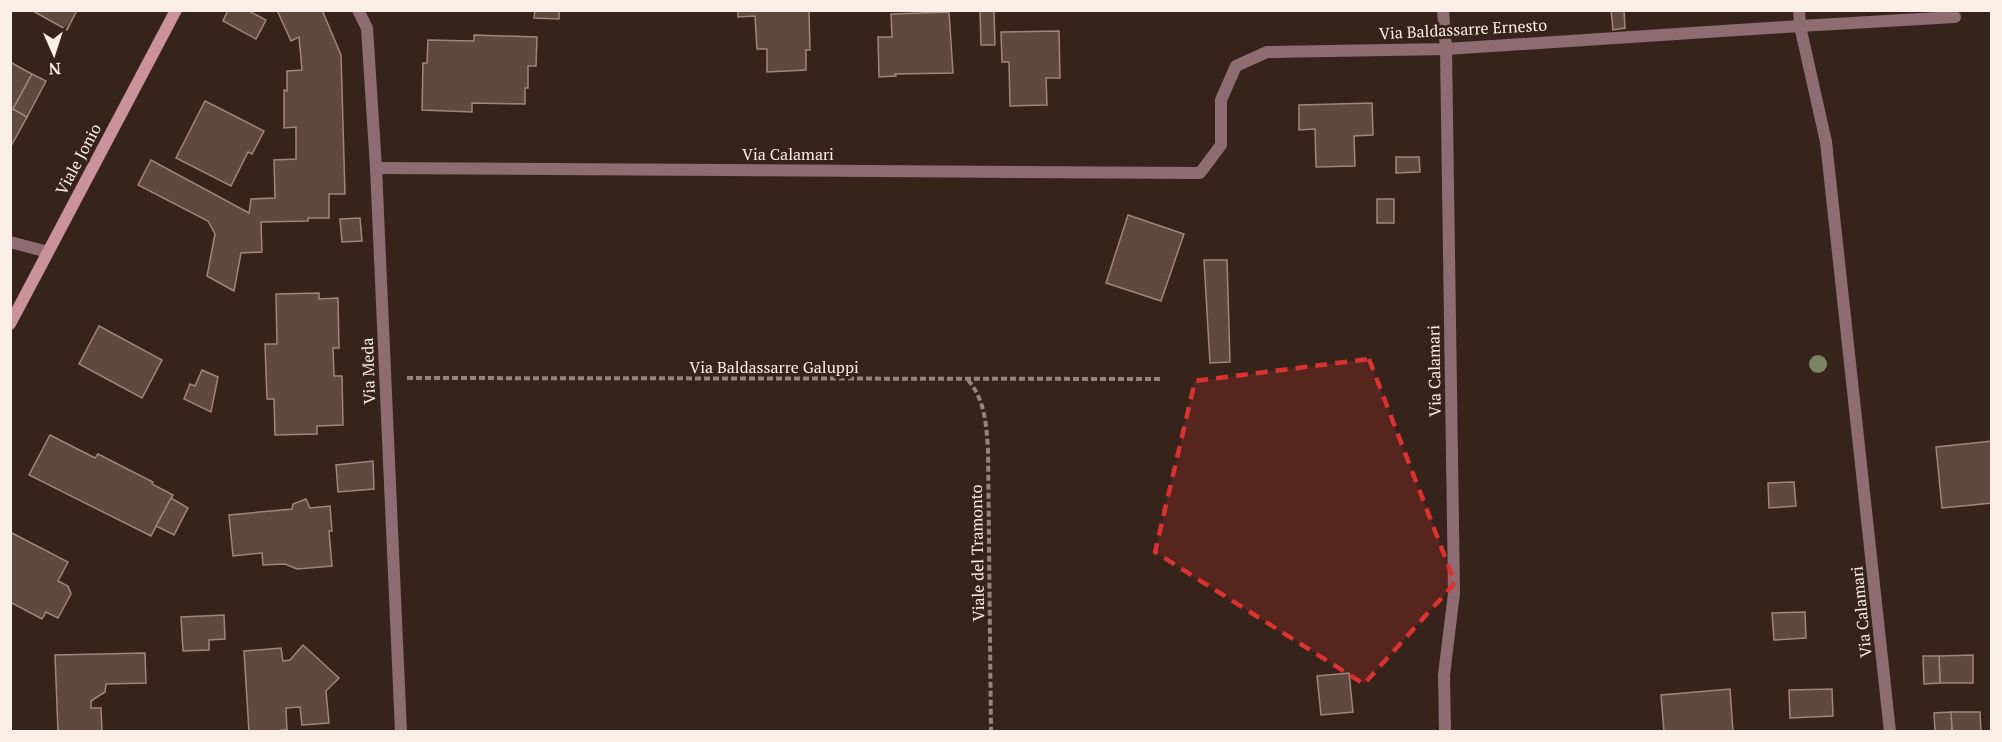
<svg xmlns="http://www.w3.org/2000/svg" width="2002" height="742" viewBox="0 0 2002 742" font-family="'PT Serif',serif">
<rect width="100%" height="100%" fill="#36231a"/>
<g fill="#5d493d" stroke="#9e877a" stroke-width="1.5">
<polygon points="31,10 77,10 67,30"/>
<polygon points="228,10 247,10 266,20 256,39 223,21"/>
<polygon points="277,10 322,10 341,55 345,194 329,194 329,218 308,218 308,221 261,222 262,252 241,253 234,291 207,276 215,234 208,221 138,185 151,160 249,213 251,199 275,198 274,160 296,159 296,127 284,128 284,90 287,91 287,71 302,70 299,37 291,41"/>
<polygon points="535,10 559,10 559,19 534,18"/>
<polygon points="738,10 809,10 810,50 806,50 806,70 767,72 767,49 757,49 755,16 738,17"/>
<polygon points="980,10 994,11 995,45 981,45"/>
<polygon points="1611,10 1624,10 1625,28 1613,30"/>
<polygon points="949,12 953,73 895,74 896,76 879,77 878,37 892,37 891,14"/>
<polygon points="1059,31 1060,78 1046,78 1047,105 1010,106 1009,62 1002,62 1001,32"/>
<polygon points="474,35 537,37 536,66 528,66 528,88 525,88 525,104 472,103 472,112 422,110 423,63 427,63 428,40 474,41"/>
<polygon points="10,62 32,74 13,109 27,117 10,148"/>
<polygon points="32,74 46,81 27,117 13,109"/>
<polygon points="205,101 264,131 252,154 248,152 231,186 176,158"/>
<polygon points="1372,103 1373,135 1354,136 1355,166 1316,167 1315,129 1299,130 1299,105"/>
<polygon points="1396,157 1419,157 1420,172 1396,173"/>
<rect x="1377" y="199" width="17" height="24"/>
<polygon points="1128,215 1184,234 1161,301 1106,283"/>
<polygon points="360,218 362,241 342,242 340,219"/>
<polygon points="1204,260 1227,260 1230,362 1210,363"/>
<polygon points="319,293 319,299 338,298 339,348 333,348 334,376 342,376 343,425 317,426 317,434 275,435 274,399 267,399 265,344 277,344 276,294"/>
<polygon points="99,326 162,360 142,398 79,364"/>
<polygon points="202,370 218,377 211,412 184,399 190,384 195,386"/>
<polygon points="50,435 95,458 98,454 153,482 152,484 173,495 151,536 29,475"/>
<polygon points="1992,441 1992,503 1942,508 1936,447"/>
<polygon points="373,461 374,489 338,492 336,465"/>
<polygon points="1794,482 1796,506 1769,508 1768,483"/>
<polygon points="171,498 188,508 174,535 156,526"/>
<polygon points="306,499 310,508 330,506 332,531 329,531 332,566 297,569 285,564 263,565 262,553 233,556 229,515 292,509 293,504"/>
<polygon points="10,532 68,562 58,581 68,586 71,594 58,618 46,612 42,619 10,602"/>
<polygon points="1805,612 1806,638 1774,640 1772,613"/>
<polygon points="224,615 225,639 209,640 209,650 183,651 181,617"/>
<polygon points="303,645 339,678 326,691 329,723 302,725 300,707 286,708 287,730 281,730 281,732 249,732 244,651 281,648 283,661 290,660"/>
<polygon points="145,653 146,683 106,684 105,692 91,701 91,708 101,708 102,732 58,732 55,655"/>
<polygon points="1973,655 1973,683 1940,683 1939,656"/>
<polygon points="1923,656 1939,656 1940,683 1924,684"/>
<polygon points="1349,673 1353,712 1321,715 1317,676"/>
<polygon points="1730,689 1733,732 1664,732 1661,695"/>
<polygon points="1832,689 1833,716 1790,718 1789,690"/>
<polygon points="1951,712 1980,712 1981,732 1952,732"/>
<polygon points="1951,712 1952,732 1935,732 1934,713"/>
</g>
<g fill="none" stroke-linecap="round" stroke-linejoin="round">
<g stroke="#94847c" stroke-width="4" stroke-dasharray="6 3" stroke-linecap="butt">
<polyline points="407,378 1163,379"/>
<path d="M968 380C985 400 986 423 988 449L991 732"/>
</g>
<g stroke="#8f6c73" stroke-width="12">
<polyline points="1800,26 1955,17"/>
<polyline points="10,242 48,252"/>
</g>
<g stroke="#8f6c73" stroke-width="12">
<polyline points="358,10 367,28 376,168 401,732"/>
<polyline points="1443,10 1446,49 1454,593 1444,675 1445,732"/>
<polyline points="1799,10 1800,26 1826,142 1890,732"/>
<polyline points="376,168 1200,173 1221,145 1221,100 1236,66 1267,52 1446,49 1800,26"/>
</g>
<polyline stroke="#ca929d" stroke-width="12" points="10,324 176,10"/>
</g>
<circle fill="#7c8466" cx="1818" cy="364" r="9"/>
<path fill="#d83232" fill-opacity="0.2" stroke="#d83232" stroke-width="4.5" stroke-dasharray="12 8" stroke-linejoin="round" d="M1369 359 1455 583 1364 684 1155 552 1195 381Z"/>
<g text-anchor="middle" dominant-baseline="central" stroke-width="6" stroke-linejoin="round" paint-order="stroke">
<g font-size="16" fill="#fbeee7" stroke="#36231a">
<text transform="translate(1463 29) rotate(-3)">Via Baldassarre Ernesto</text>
<text x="788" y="154">Via Calamari</text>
<text transform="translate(78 159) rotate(-62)">Viale Jonio</text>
<text x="774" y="367">Via Baldassarre Galuppi</text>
<text transform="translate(368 371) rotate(-92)">Via Meda</text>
<text transform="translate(1434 371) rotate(-91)">Via Calamari</text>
<text transform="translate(977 553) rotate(-91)">Viale del Tramonto</text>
<text transform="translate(1861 612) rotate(-96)">Via Calamari</text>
</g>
</g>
<rect width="2002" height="742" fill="none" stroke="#fbeee7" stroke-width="24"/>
<g transform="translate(54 54) rotate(177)" stroke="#36231a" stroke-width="4.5" paint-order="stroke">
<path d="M0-4.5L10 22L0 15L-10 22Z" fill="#fbeee7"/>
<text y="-9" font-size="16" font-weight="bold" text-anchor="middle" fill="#fbeee7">N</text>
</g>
</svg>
